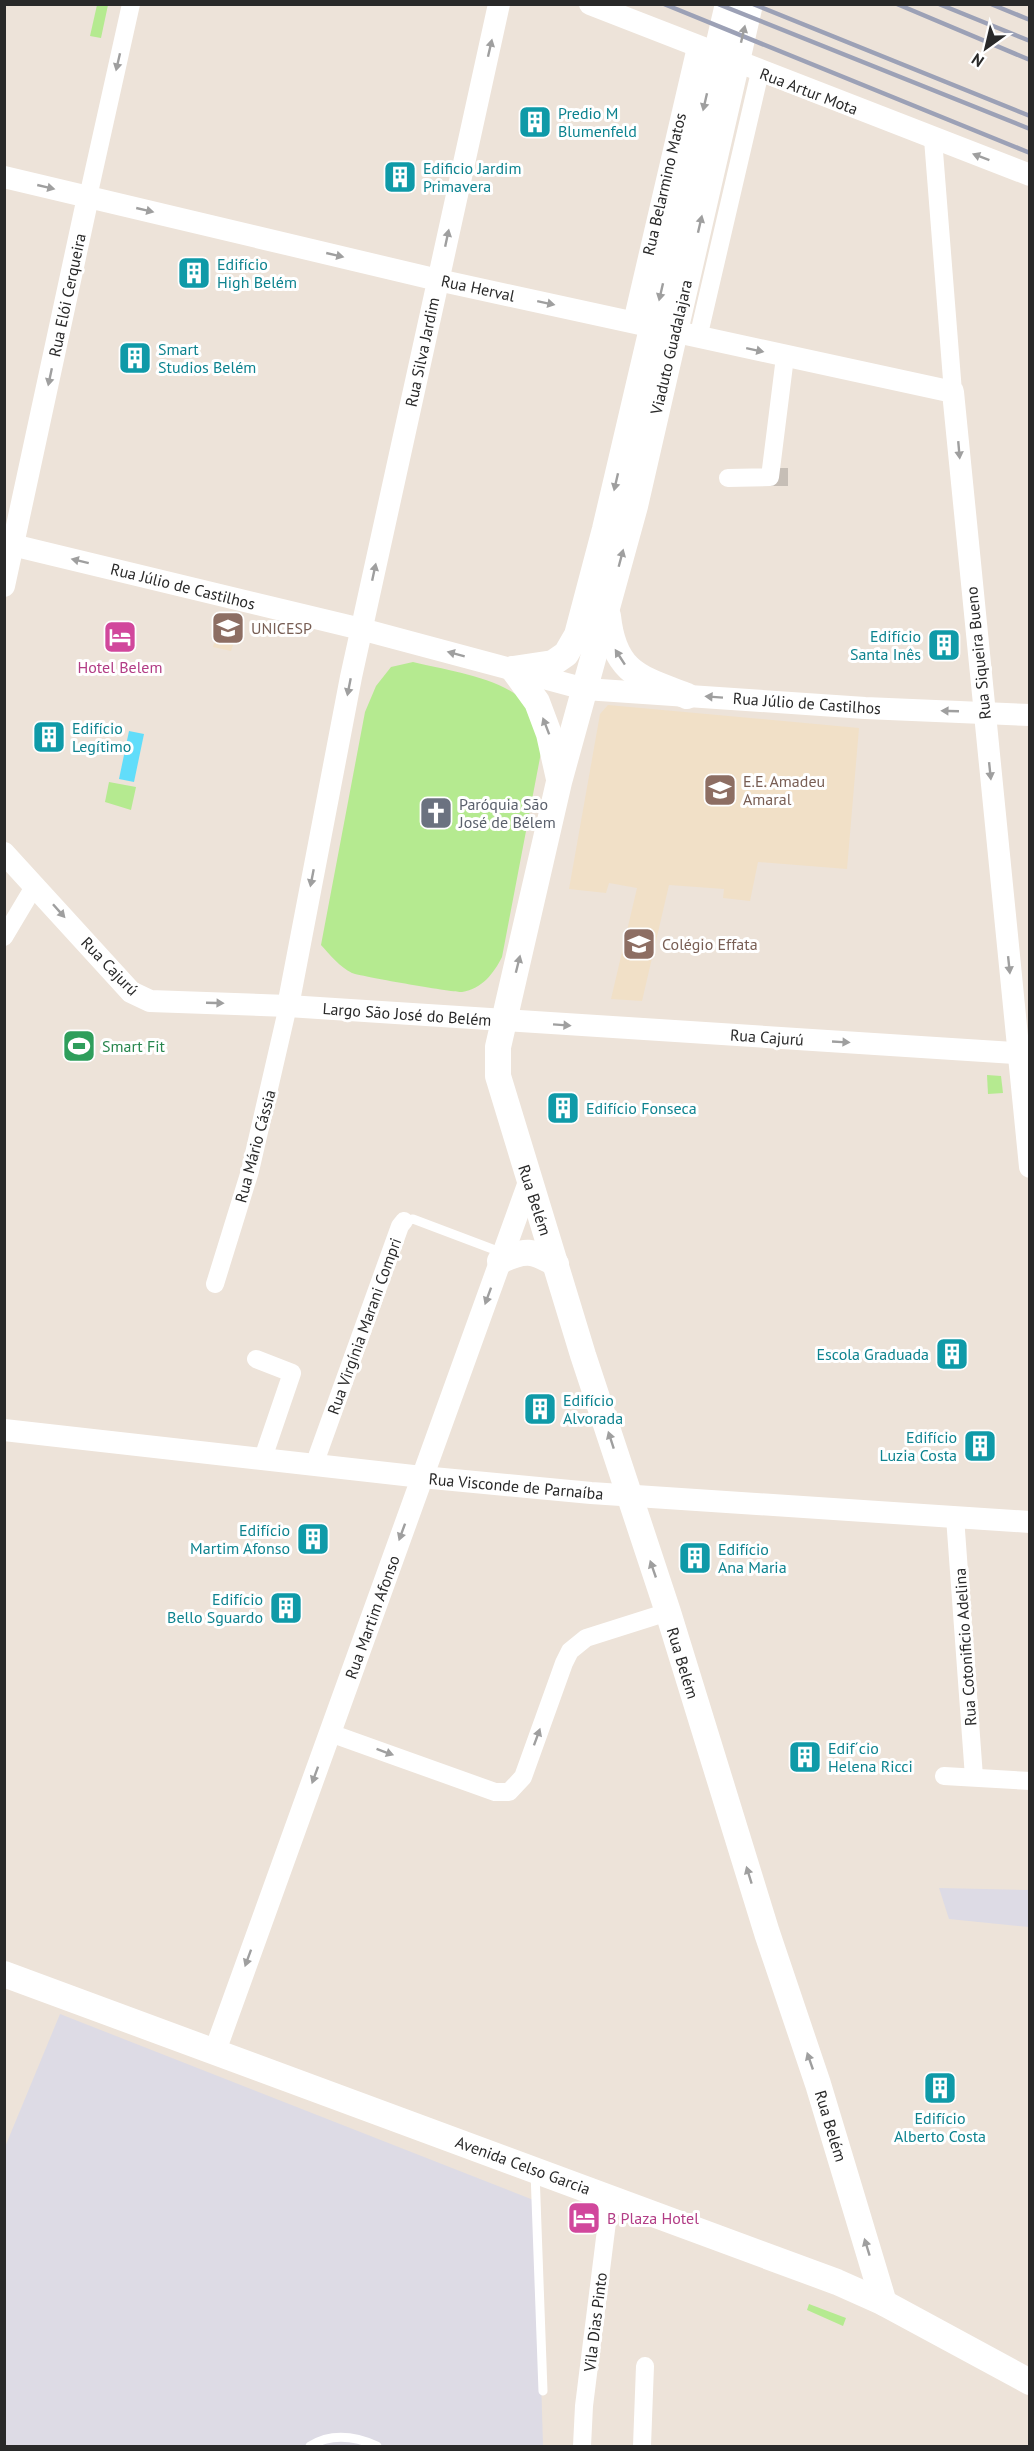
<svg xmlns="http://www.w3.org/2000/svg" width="1034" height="2451" viewBox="0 0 1034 2451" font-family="'PT Sans',sans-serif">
<rect width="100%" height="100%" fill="#ede3d9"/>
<g fill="#dddbe5">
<polygon points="939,1888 1029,1890 1029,1927 949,1919"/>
<polygon points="60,2014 536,2201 543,2446 5,2446 5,2147"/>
</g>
<g fill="#f1e0c7">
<polygon points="222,616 241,620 231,651 213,647"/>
<polygon points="608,705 859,728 847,869 758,862 750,901 723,898 724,889 669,885 642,1001 611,999 637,888 609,883 606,893 569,889 600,714"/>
</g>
<g fill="#b5ea90">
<polygon points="97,5 108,5 101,38 90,36"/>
<path d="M413 662C448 671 512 678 532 711 537 720 539 732 543 742L502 957C494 973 482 989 462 992 456 993 359 976 352 973 340 967 330 955 321 945L365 712 376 686 391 667Z"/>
<polygon points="109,782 136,787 131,810 105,802"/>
<polygon points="987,1075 1001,1076 1003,1093 988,1094"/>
<polygon points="809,2304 846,2318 843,2326 807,2310"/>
</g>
<polygon fill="#61ddfa" points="129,731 144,734 134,782 119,779"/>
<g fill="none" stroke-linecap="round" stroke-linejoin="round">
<polyline stroke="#c6beb6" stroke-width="18" stroke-dasharray="18 9" stroke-linecap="butt" points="770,477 792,477"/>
<g stroke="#fff" stroke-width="9">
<polyline points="404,1221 413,1219 503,1253"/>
<polyline points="535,2172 543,2391"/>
<path d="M310 2446C331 2433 355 2436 377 2446"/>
</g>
<g stroke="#fff" stroke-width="18">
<polyline points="933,139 953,392"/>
<polyline points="88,197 131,4"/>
<polyline points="632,322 696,47"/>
<polyline points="698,338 760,72"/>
<polyline points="728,478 770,477 785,357"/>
<polyline points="4,937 35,885"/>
<polyline points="215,1284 250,1171 288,1006"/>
<polyline points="256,1359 292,1373 263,1458"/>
<polyline points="314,1465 400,1226 404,1221"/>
<polyline points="955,1517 974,1777"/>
<polyline points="330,1733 495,1792 509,1792 523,1777 564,1663 570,1651 586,1638 668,1612"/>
<polyline points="944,1776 1030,1781"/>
<polyline points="582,2446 584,2406 610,2198"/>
<polyline points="642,2446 645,2366"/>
</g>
<g stroke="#fff" stroke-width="22">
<polyline points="590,4 1030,175"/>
<polyline points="4,177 438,280 953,392 1030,1167"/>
<polyline points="4,543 361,629 585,689 865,708 1030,715"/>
<polyline points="4,586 88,197"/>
<polyline points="4,853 131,992 150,1001 288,1006 1030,1054"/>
<polyline points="288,1006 351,677 499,4"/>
<polyline points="4,1430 422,1477 591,1493 1030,1522"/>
<polyline points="215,2051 529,1182"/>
</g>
<g stroke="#fff" stroke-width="26">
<polyline points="750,4 635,506 559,782 498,1047 498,1076 583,1355 668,1612 767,1933 818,2084 884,2303"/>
<path d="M608 616C614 673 640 678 687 696"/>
<polyline points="513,669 553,663 566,654 577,635 605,529 728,4"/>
<polyline points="513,669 537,702 549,734 559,779"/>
<path d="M500 1261C525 1249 533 1250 556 1264"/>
<polyline points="4,1974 837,2282 884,2303 1030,2382"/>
</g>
<g stroke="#9ca1b6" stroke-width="4.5">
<polyline points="664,4 1030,153"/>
<polyline points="718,4 1030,129"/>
<polyline points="753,4 1030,116"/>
<polyline points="897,4 1030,60"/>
<polyline points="939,4 1030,41"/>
<polyline points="991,4 1030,20"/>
</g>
</g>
<defs><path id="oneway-solid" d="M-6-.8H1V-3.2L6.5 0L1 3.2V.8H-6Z" transform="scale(1.5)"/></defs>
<g fill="#9f9f9f">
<use href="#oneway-solid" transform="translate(743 34) rotate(-77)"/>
<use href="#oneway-solid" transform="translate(490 48) rotate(-77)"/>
<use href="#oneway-solid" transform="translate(118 62) rotate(103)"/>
<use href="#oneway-solid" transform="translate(705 102) rotate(103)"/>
<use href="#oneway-solid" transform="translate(981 157) rotate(-159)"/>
<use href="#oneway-solid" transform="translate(46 187) rotate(13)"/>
<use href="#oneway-solid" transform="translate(145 210) rotate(13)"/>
<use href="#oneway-solid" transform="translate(700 224) rotate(-77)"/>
<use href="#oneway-solid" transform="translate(447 238) rotate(-78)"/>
<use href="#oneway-solid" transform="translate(335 255) rotate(13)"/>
<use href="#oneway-solid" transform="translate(661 292) rotate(103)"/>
<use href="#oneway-solid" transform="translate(546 303) rotate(12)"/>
<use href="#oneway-solid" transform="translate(755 350) rotate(12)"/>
<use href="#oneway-solid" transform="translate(50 377) rotate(102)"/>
<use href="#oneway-solid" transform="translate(959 450) rotate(85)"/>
<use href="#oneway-solid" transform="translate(616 482) rotate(103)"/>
<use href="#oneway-solid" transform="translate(621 558) rotate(-75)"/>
<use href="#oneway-solid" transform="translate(80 561) rotate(-166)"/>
<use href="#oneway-solid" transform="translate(374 572) rotate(-78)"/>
<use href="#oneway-solid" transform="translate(456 654) rotate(-165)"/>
<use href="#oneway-solid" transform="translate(620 657) rotate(-123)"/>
<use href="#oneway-solid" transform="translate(349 687) rotate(101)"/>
<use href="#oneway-solid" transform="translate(714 697) rotate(-176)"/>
<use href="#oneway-solid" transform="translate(950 711) rotate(-178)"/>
<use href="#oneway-solid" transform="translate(546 726) rotate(-111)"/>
<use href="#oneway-solid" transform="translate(990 771) rotate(84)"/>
<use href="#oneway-solid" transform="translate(312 878) rotate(101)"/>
<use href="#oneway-solid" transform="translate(59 911) rotate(48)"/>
<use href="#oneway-solid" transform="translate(518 964) rotate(-76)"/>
<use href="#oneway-solid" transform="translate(1009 965) rotate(84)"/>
<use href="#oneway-solid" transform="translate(215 1003) rotate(2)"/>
<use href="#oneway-solid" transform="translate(562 1025) rotate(4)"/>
<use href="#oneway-solid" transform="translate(841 1042) rotate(3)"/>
<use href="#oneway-solid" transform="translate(488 1296) rotate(110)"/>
<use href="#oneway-solid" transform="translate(611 1440) rotate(-108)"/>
<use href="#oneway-solid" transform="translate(402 1532) rotate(110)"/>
<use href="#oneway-solid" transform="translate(653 1569) rotate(-109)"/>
<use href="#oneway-solid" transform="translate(537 1737) rotate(-70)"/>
<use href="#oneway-solid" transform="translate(385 1752) rotate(20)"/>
<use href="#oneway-solid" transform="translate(315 1775) rotate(110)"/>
<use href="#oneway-solid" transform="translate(749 1875) rotate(-107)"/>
<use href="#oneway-solid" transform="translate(248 1958) rotate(110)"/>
<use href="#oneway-solid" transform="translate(810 2061) rotate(-109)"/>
<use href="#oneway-solid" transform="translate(867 2247) rotate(-107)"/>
</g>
<defs>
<g id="building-square" transform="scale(1.725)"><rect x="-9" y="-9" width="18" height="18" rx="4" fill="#0f9aa8" stroke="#fff"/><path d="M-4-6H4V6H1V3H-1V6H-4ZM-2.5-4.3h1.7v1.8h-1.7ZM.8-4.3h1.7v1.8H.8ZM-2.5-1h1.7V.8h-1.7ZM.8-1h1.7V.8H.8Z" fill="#fff"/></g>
<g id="university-square" transform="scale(1.725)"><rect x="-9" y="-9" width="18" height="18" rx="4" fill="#8d6e63" stroke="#fff"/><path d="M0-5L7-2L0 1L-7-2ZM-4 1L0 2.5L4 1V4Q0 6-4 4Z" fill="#fff"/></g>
<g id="hotel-square" transform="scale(1.725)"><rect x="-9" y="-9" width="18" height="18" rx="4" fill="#d1479c" stroke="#fff"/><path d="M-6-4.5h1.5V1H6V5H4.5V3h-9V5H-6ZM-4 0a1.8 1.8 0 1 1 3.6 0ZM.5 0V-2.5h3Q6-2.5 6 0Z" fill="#fff"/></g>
<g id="school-square" transform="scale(1.725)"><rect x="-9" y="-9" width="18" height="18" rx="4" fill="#8d6e63" stroke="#fff"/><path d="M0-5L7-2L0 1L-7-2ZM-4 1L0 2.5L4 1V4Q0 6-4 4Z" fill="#fff"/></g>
<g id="church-square" transform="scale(1.725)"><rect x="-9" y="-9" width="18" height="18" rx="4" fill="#6b7280" stroke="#fff"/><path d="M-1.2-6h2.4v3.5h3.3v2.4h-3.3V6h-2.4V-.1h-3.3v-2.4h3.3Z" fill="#fff"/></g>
<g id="stadium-square" transform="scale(1.725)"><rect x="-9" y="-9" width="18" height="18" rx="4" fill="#2e9e5b" stroke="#fff"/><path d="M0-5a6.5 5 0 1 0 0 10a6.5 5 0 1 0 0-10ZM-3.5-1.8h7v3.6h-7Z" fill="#fff"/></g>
</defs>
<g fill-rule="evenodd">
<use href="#building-square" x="535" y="122"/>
<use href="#building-square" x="400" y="177"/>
<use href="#building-square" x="194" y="273"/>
<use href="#building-square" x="135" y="358"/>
<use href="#university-square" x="228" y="628"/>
<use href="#hotel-square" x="120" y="637"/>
<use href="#building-square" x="944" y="645"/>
<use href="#building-square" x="49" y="737"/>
<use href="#school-square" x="720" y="790"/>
<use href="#church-square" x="436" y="813"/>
<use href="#school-square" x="639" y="944"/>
<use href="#stadium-square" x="79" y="1046"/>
<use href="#building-square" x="563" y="1108"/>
<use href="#building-square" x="952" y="1354"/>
<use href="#building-square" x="540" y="1409"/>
<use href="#building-square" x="980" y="1446"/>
<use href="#building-square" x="313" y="1539"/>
<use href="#building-square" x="695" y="1558"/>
<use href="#building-square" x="286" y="1608"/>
<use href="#building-square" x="805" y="1757"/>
<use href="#building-square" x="940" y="2088"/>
<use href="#hotel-square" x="584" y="2218"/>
</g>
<g text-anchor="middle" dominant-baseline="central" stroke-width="6" stroke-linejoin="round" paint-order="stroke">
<g font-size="16" fill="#292929" stroke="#fff">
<text transform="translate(809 91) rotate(21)">Rua Artur Mota</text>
<text transform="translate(664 184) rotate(-77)">Rua Belarmino Matos</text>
<text transform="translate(478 288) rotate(12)">Rua Herval</text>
<text transform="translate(67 295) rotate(-78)">Rua Elói Cerqueira</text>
<text transform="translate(671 347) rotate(-77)">Viaduto Guadalajara</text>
<text transform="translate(422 352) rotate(-78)">Rua Silva Jardim</text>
<text transform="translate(183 586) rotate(14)">Rua Júlio de Castilhos</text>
<text transform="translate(978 653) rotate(-96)">Rua Siqueira Bueno</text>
<text transform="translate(807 703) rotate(4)">Rua Júlio de Castilhos</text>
<text transform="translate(110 966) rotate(46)">Rua Cajurú</text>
<text transform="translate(407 1014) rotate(4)">Largo São José do Belém</text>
<text transform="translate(767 1037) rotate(4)">Rua Cajurú</text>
<text transform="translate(255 1146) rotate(-75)">Rua Mário Cássia</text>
<text transform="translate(535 1200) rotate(72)">Rua Belém</text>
<text transform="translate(364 1326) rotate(-70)">Rua Virgínia Marani Compri</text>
<text transform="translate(516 1486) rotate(5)">Rua Visconde de Parnaíba</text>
<text transform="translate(372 1617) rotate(-70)">Rua Martim Afonso</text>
<text transform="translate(965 1647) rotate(-94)">Rua Cotonificio Adelina</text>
<text transform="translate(683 1663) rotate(73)">Rua Belém</text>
<text transform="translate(831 2126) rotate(73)">Rua Belém</text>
<text transform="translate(523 2165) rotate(20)">Avenida Celso Garcia</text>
<text transform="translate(595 2322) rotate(-83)">Vila Dias Pinto</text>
</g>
<g font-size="16" fill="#0d838f" stroke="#fff" text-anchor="start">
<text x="558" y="113">Predio M<tspan x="558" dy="18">Blumenfeld</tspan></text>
<text x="423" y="168">Edificio Jardim<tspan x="423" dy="18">Primavera</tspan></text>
<text x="217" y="264">Edifício<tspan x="217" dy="18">High Belém</tspan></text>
<text x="158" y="349">Smart<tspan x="158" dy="18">Studios Belém</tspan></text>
<text x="921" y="636" text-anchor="end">Edifício<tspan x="921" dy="18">Santa Inês</tspan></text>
<text x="72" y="728">Edifício<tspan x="72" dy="18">Legítimo</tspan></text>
<text x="586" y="1108">Edifício Fonseca</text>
<text x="929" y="1354" text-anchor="end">Escola Graduada</text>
<text x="563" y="1400">Edifício<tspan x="563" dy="18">Alvorada</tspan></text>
<text x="957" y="1437" text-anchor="end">Edifício<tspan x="957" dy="18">Luzia Costa</tspan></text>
<text x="290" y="1530" text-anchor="end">Edifício<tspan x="290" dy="18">Martim Afonso</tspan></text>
<text x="718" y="1549">Edifício<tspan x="718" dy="18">Ana Maria</tspan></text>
<text x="263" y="1599" text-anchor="end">Edifício<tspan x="263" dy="18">Bello Sguardo</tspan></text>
<text x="828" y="1748">Edif´cio<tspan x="828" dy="18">Helena Ricci</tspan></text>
<text x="940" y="2118" text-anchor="middle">Edifício<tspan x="940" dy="18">Alberto Costa</tspan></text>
</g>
<g font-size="16" fill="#785e54" stroke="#fff" text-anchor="start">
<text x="251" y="628">UNICESP</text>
<text x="743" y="781">E.E. Amadeu<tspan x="743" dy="18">Amaral</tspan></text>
<text x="662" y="944">Colégio Effata</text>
</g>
<g font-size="16" fill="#b23c85" stroke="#fff">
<text x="120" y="667">Hotel Belem</text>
<text x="607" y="2218" text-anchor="start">B Plaza Hotel</text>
</g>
<g font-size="16" fill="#5b616d" stroke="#fff" text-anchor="start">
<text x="459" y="804">Paróquia São<tspan x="459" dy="18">José de Bélem</tspan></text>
</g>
<g font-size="16" fill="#27864d" stroke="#fff" text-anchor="start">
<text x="102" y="1046">Smart Fit</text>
</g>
</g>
<rect width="1034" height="2451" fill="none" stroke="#292929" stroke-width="12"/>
<g transform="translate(986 48) rotate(214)" stroke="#ffffff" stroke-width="4.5" paint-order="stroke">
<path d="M0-4.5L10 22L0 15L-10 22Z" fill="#292929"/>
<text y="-9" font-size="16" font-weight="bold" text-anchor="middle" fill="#292929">N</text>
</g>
</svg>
